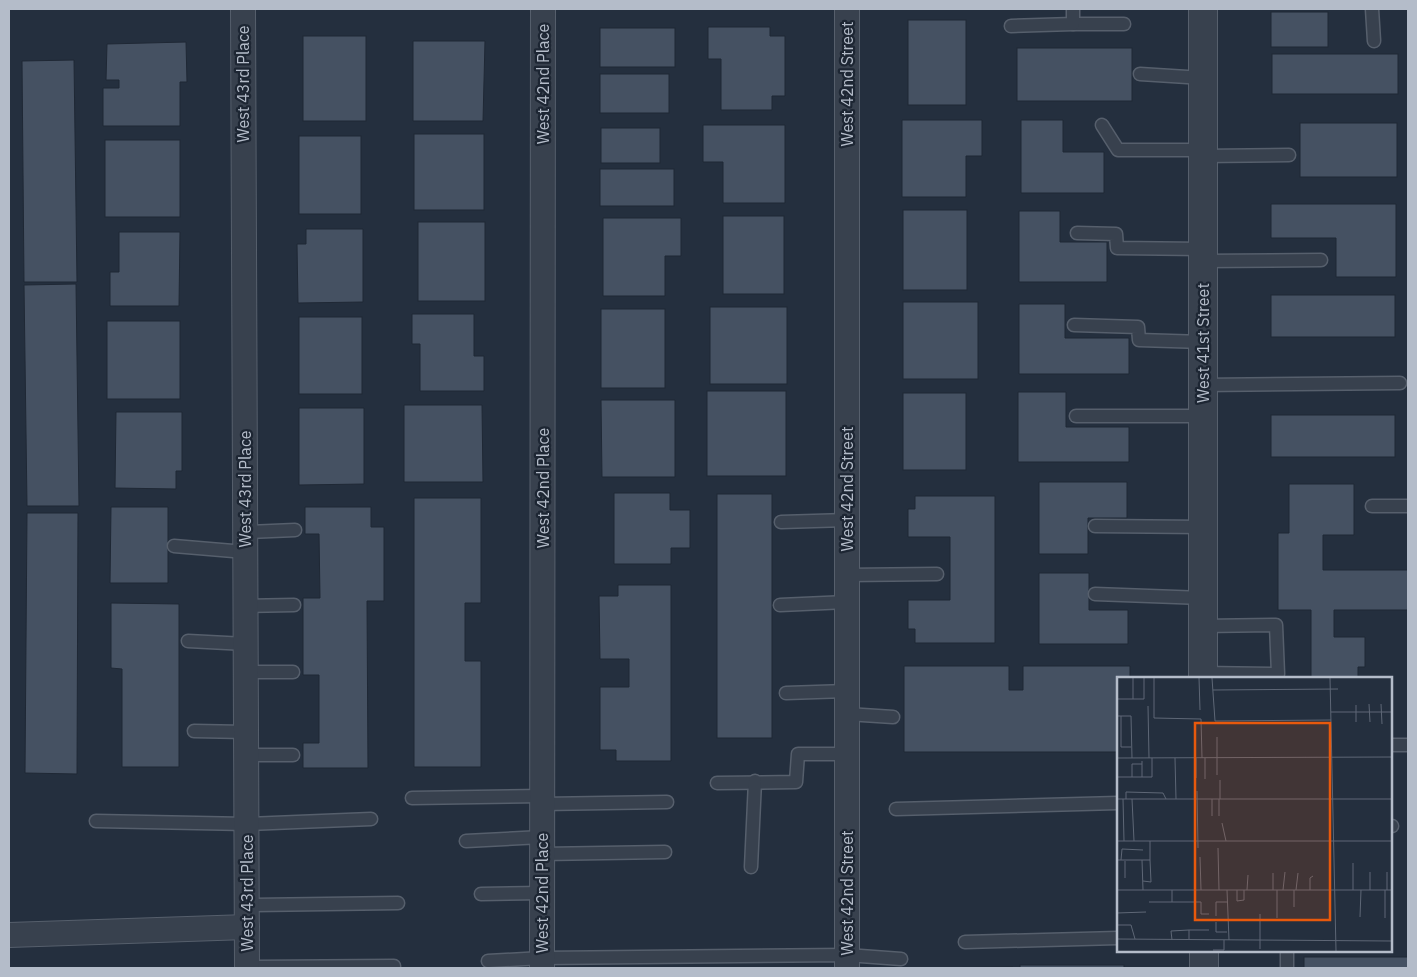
<svg xmlns="http://www.w3.org/2000/svg" width="1417" height="977" viewBox="0 0 1417 977" font-family="'IBM Plex Sans',sans-serif">
<rect width="100%" height="100%" fill="#242f3e"/>
<g fill="#455162" stroke="#1f2835">
<rect x="1271" y="12" width="57" height="35"/>
<rect x="908" y="20" width="58" height="85"/>
<polygon points="708,27 770,27 770,36 785,36 785,96 772,96 772,110 721,110 721,59 708,59"/>
<rect x="600" y="28" width="75" height="39"/>
<rect x="303" y="36" width="63" height="85"/>
<polygon points="413,41 485,41 483,121 413,121"/>
<polygon points="186,42 187,82 180,82 180,126 103,126 103,88 119,88 119,80 106,80 107,44"/>
<rect x="1017" y="48" width="115" height="53"/>
<rect x="1272" y="54" width="126" height="40"/>
<polygon points="74,60 77,282 24,282 22,61"/>
<rect x="600" y="74" width="69" height="39"/>
<polygon points="902,120 982,120 982,156 966,156 966,197 902,197"/>
<polygon points="1021,120 1063,120 1063,152 1104,152 1104,193 1021,193"/>
<rect x="1300" y="123" width="97" height="54"/>
<polygon points="703,125 785,125 785,203 723,203 723,162 703,162"/>
<rect x="601" y="128" width="59" height="35"/>
<rect x="414" y="134" width="70" height="76"/>
<rect x="299" y="136" width="62" height="78"/>
<rect x="105" y="140" width="75" height="77"/>
<rect x="600" y="169" width="74" height="37"/>
<polygon points="1271,204 1396,204 1396,277 1336,277 1336,238 1271,238"/>
<rect x="903" y="210" width="64" height="80"/>
<polygon points="1019,211 1060,211 1060,242 1107,242 1107,282 1019,282"/>
<rect x="723" y="216" width="61" height="78"/>
<polygon points="603,218 681,218 681,256 665,256 665,296 603,296"/>
<rect x="418" y="222" width="67" height="79"/>
<polygon points="306,229 363,229 363,302 298,303 297,244 306,244"/>
<polygon points="119,232 180,232 179,306 110,306 110,272 119,272"/>
<polygon points="76,284 79,506 27,506 24,285"/>
<rect x="1271" y="295" width="124" height="42"/>
<rect x="903" y="302" width="75" height="77"/>
<polygon points="1019,304 1065,304 1065,338 1129,338 1129,374 1019,374"/>
<rect x="710" y="307" width="77" height="77"/>
<rect x="601" y="309" width="64" height="79"/>
<polygon points="412,314 474,314 474,356 484,356 484,391 420,391 420,344 412,344"/>
<rect x="299" y="317" width="63" height="77"/>
<rect x="107" y="321" width="73" height="78"/>
<rect x="707" y="391" width="79" height="85"/>
<polygon points="1018,392 1066,392 1066,427 1129,427 1129,462 1018,462"/>
<rect x="903" y="393" width="63" height="77"/>
<polygon points="601,400 675,400 675,477 602,477"/>
<polygon points="404,405 482,405 483,482 404,482"/>
<polygon points="299,408 364,408 364,484 299,485"/>
<polygon points="116,412 182,412 182,471 176,471 176,489 115,488"/>
<rect x="1271" y="415" width="124" height="42"/>
<polygon points="1039,482 1127,482 1127,518 1088,518 1088,554 1039,554"/>
<polygon points="1289,484 1354,484 1354,535 1323,535 1323,570 1408,570 1408,610 1334,610 1334,637 1365,637 1365,667 1358,667 1358,678 1311,678 1311,610 1278,610 1278,533 1289,533"/>
<polygon points="614,493 670,493 670,510 690,510 690,548 671,548 671,564 614,564"/>
<rect x="717" y="494" width="55" height="244"/>
<polygon points="915,496 995,496 995,643 915,643 915,629 908,629 908,600 950,600 950,537 908,537 908,509 915,509"/>
<polygon points="414,498 481,498 481,603 465,603 465,661 481,661 481,767 414,767"/>
<polygon points="111,507 168,507 168,583 110,583"/>
<polygon points="305,507 371,507 371,527 384,527 384,601 367,601 368,768 303,768 303,743 319,743 319,675 303,675 303,598 320,598 319,534 305,534"/>
<polygon points="27,513 78,513 77,774 25,773"/>
<polygon points="1039,573 1089,573 1089,610 1128,610 1128,644 1039,644"/>
<polygon points="618,585 671,585 671,761 616,761 616,750 600,750 600,687 629,687 629,659 600,659 599,596 618,596"/>
<polygon points="111,603 179,604 179,767 122,767 122,669 111,668"/>
<polygon points="904,666 1009,666 1009,690 1023,690 1023,666 1130,666 1130,678 1118,678 1118,752 904,752"/>
<rect x="1304" y="957" width="104" height="11"/>
<rect x="1020" y="965" width="104" height="3"/>
<polygon points="1013,967 1013,968 910,968"/>
</g>
<g fill="none" stroke-linecap="round" stroke-linejoin="round">
<g stroke="#565f6c" stroke-width="15">
<g id="service">
<polyline points="1372,9 1374,41"/>
<polyline points="1073,24 1124,24"/>
<polyline points="1011,26 1073,24 1073,9"/>
<polyline points="1140,74 1203,78"/>
<polyline points="1102,125 1118,150 1203,150"/>
<polyline points="1203,156 1289,155"/>
<polyline points="1077,233 1116,234 1117,248 1203,249"/>
<polyline points="1203,261 1321,260"/>
<polyline points="1074,325 1138,327 1139,340 1203,342"/>
<polyline points="1203,385 1400,383"/>
<polyline points="1076,416 1203,416"/>
<polyline points="1372,506 1408,506"/>
<polyline points="781,522 847,520"/>
<polyline points="1095,526 1203,527"/>
<polyline points="245,532 295,530"/>
<polyline points="174,546 245,552"/>
<polyline points="847,575 937,574"/>
<polyline points="1095,594 1203,598"/>
<polyline points="780,605 847,602"/>
<polyline points="246,606 294,605"/>
<polyline points="1203,626 1276,625 1278,674 1203,673"/>
<polyline points="188,641 246,644"/>
<polyline points="246,672 293,672"/>
<polyline points="786,693 847,691"/>
<polyline points="847,714 893,717"/>
<polyline points="194,731 246,732"/>
<polyline points="1391,745 1408,745"/>
<polyline points="246,755 293,755"/>
<polyline points="717,783 796,782 798,754 847,754"/>
<polyline points="412,798 542,796"/>
<polyline points="542,804 667,802"/>
<polyline points="896,809 1118,803"/>
<polyline points="96,821 247,824 371,819"/>
<polyline points="1391,826 1392,826"/>
<polyline points="466,841 542,837"/>
<polyline points="542,854 665,852"/>
<polyline points="751,867 755,781"/>
<polyline points="481,894 542,893"/>
<polyline points="247,905 398,903"/>
<polyline points="965,942 1118,938"/>
<polyline points="488,961 542,958 847,955 901,959"/>
<polyline points="247,967 394,966"/>
<polyline points="1287,968 1287,951"/>
</g>
</g>
<g stroke="#565f6c" stroke-width="26">
<g id="minor">
<polyline points="243,9 247,968"/>
<polyline points="847,9 847,968"/>
<polyline points="9,935 247,927"/>
<polyline points="542,968 543,9"/>
</g>
</g>
<g stroke="#565f6c" stroke-width="30">
<g id="tertiary">
<polyline points="1203,9 1203,678"/>
<polyline points="1204,951 1204,968"/>
</g>
</g>
<use href="#service" stroke="#38414e" stroke-width="12"/>
<use href="#minor" stroke="#38414e" stroke-width="24"/>
<use href="#tertiary" stroke="#38414e" stroke-width="28"/>
</g>
<g text-anchor="middle" dominant-baseline="central" stroke-width="4.5" stroke-linejoin="round" paint-order="stroke">
<g font-size="16" fill="#b4bcc9" stroke="#1d2633">
<text transform="translate(243 84) rotate(-90)">West 43rd Place</text>
<text transform="translate(543 84) rotate(-90)">West 42nd Place</text>
<text transform="translate(847 84) rotate(-90)">West 42nd Street</text>
<text transform="translate(1203 343) rotate(-90)">West 41st Street</text>
<text transform="translate(543 488) rotate(-90)">West 42nd Place</text>
<text transform="translate(245 489) rotate(-90)">West 43rd Place</text>
<text transform="translate(847 489) rotate(-90)">West 42nd Street</text>
<text transform="translate(247 893) rotate(-90)">West 43rd Place</text>
<text transform="translate(542 893) rotate(-90)">West 42nd Place</text>
<text transform="translate(847 893) rotate(-90)">West 42nd Street</text>
</g>
</g>
<g transform="translate(1117 677)">
<rect width="275" height="275" fill="#242f3e"/>
<path fill="none" stroke="#5e6776" stroke-width="1" d="M37 1V41L84 42 85 81M82 1 83 33M95 1 98 44 214 43M213 1 219 274M96 13 221 12M0 22H16V1M16 22H27V1M252 27 253 45M264 27 265 47M239 28V45M31 29 32 81M214 35H275M0 39H14L15 81M4 39V70H14M100 60V98M0 81 275 80M58 81 59 122M79 81V101M88 81V102M0 100H35V81M15 100V87H25M25 100V84M103 103V122M80 114 81 171M0 122H275M6 122 7 164M9 122V115L46 116 49 122M15 122 17 164M95 122V139M102 122V139M105 146 109 164M0 164H275M33 164V183M101 171 102 213M83 180 84 213M0 183H25L26 213M4 183 5 172 26 173M25 183H33L34 205 26 204M236 186V213M8 201V184M0 213H275M55 213V225H84V237H92M110 213 112 263M120 213V224L127 223V213M130 213 131 198M156 213V196M160 213V241M166 213 168 195M177 213V230M179 213 181 196M193 213V201L196 199M253 213V195M270 213V195M32 225H55M0 236 29 235M143 237V272M99 239V225H110M243 240 244 213M268 241V213M99 245V255H110M0 248H14L18 262M0 262 275 264M55 263 54 254 72 253M72 263V253H92M96 273H107V263"/>
<path fill="#e8590c" fill-opacity="0.15" stroke="#e8590c" stroke-width="2.5" d="M78 46H213V243H78Z"/>
<rect width="275" height="275" fill="none" stroke="#b4bcc9" stroke-width="2.5"/>
</g>
<rect width="1417" height="977" fill="none" stroke="#b4bcc9" stroke-width="20"/>
</svg>
